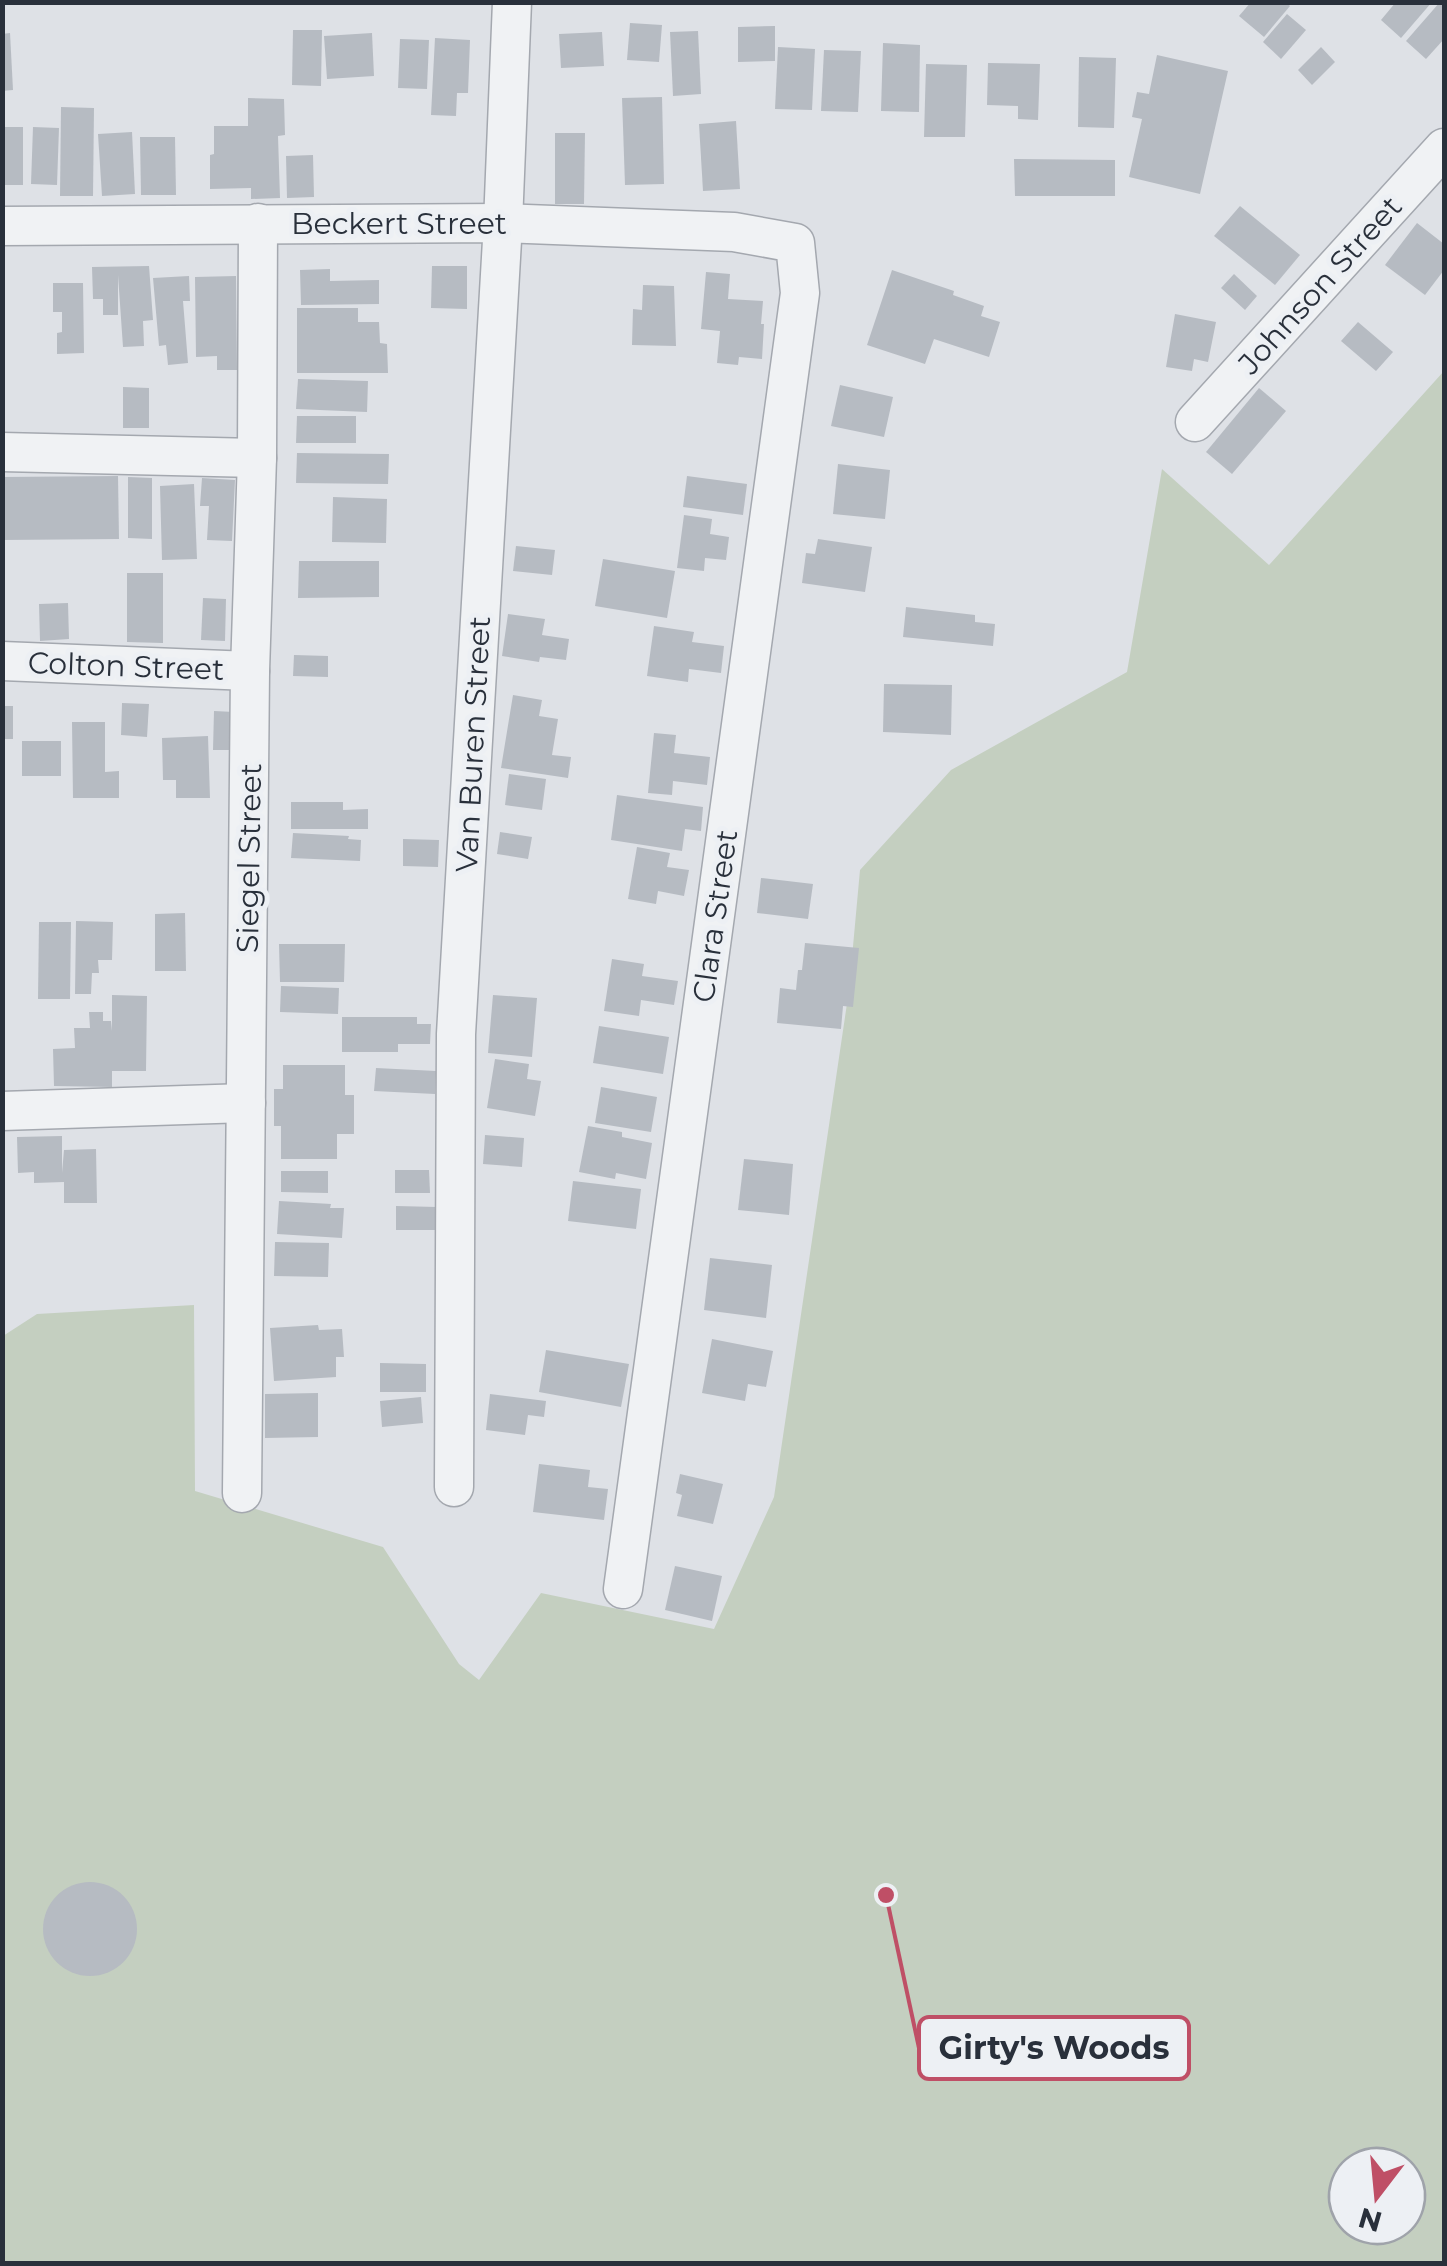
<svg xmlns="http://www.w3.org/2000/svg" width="1447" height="2266" viewBox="0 0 1447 2266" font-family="Montserrat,sans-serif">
<rect width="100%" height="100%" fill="#dee1e6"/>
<path fill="#c4cfc0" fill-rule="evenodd" d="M1444 371V2263L3 2264V1336L37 1314 194 1305 195 1491 383 1547 459 1664 479 1680 541 1593 714 1629 774 1497 849 990 860 870 951 770 1127 672 1162 469 1269 565ZM1347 2166H1407V2226H1347Z"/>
<g fill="#b6bbc2">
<polygon points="1251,2 1286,2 1290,6 1264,37 1239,16"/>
<polygon points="1396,2 1432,2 1401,38 1381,20"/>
<polygon points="1440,2 1444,2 1444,39 1426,59 1406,41"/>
<polygon points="1287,14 1306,30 1281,59 1263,42"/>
<polygon points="630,23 662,25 659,62 627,60"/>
<polygon points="775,26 775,61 738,62 738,27"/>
<polygon points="293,30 322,30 321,86 292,85"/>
<polygon points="698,31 701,94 673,96 670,32"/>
<polygon points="602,32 604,66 561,68 559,34"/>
<polygon points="10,33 13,90 2,91 2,34"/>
<polygon points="372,33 374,76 327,79 324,36"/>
<polygon points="435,38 470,40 468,93 457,93 456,116 431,115"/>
<polygon points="400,39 429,40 427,89 398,88"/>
<polygon points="883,43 920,45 919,112 881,111"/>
<polygon points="778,47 815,49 812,110 775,109"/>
<polygon points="1321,47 1335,62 1312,85 1298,70"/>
<polygon points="824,50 861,51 858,112 821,111"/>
<polygon points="1157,55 1228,71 1200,194 1129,177 1142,119 1132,117 1137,92 1149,94"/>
<polygon points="1079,57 1116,58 1114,128 1078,127"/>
<polygon points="988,63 1040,64 1038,120 1018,119 1018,106 987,105"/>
<polygon points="926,64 967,65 965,137 924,137"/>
<polygon points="662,97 664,184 625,185 622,98"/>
<polygon points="248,98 284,99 285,135 278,136 280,198 251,199 251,188 210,189 210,155 214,154 214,126 248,126"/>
<polygon points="61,107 94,108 93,196 60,196"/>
<polygon points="736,121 740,189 703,191 699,124"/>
<rect x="2" y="127" width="21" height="58"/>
<polygon points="33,127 59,128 57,185 31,184"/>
<polygon points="132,132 135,194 102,196 98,134"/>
<polygon points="555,133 585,133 584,204 555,204"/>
<polygon points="140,137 175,137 176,195 141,195"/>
<polygon points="313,155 314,197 287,198 286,156"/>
<polygon points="1014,159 1115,160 1115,196 1015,196"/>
<polygon points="1240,206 1300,255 1275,285 1214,236"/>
<polygon points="1417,223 1444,244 1444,270 1425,295 1385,265"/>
<polygon points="149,266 153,320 143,321 144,346 123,347 118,275 118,315 103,315 103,299 93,299 92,267"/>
<polygon points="432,266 467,266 467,309 431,308"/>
<polygon points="330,269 330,281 379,280 379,304 301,305 300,270"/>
<polygon points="892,270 954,291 953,295 984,306 981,316 1000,322 989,357 934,339 925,364 867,345"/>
<polygon points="706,272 730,274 728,299 763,301 761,324 764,324 762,359 739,357 738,365 717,363 720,331 701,329"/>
<polygon points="1234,274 1257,296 1245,310 1221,288"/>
<polygon points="189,276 190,301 183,301 188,363 168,365 166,345 159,346 153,278"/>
<polygon points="236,276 237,370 217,370 217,356 196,357 195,277"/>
<polygon points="53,283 83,283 84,353 57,354 57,333 62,332 62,312 53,312"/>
<polygon points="643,285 674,286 676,346 632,345 633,309 642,310"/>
<polygon points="297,308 358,308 358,322 379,322 380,343 387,344 388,373 297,373"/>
<polygon points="1175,314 1216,322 1208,362 1194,359 1192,371 1166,367"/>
<polygon points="1358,322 1393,352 1376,371 1341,341"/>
<polygon points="298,379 368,381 367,412 296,409"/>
<polygon points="840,385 893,397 884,437 831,426"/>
<polygon points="123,387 149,388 149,428 123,428"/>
<polygon points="1259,388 1286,411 1232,474 1206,452"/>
<polygon points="297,416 356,416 356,443 296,443"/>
<polygon points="297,453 389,454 388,484 296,483"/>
<polygon points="838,464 890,470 885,519 833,514"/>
<polygon points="118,476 119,539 2,540 2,477"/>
<polygon points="687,476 747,484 743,515 683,507"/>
<polygon points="128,477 152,478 152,539 128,538"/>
<polygon points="202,478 235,480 232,541 207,540 209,506 200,506"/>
<polygon points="194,484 197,559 162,560 160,486"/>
<polygon points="333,497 387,499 386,543 332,542"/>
<polygon points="684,515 712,519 710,534 729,537 726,560 705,558 704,571 677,568"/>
<polygon points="818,539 872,547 865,592 802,583 806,553 815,554"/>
<polygon points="516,546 555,550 552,575 513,571"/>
<polygon points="603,559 675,571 667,618 595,606"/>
<polygon points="299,561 379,561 379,597 298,598"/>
<polygon points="127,573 163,573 163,643 127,642"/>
<polygon points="203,598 226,599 225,641 201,640"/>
<polygon points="68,603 69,639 40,641 39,604"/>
<polygon points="906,607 975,615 975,622 995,624 993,646 903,637"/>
<polygon points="508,614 545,619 542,635 569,639 566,660 540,657 539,662 502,656"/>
<polygon points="654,626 694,632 692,642 724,646 721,673 689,669 688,682 647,676"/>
<polygon points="294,655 328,656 328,677 293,676"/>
<polygon points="884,684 952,685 951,735 883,732"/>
<polygon points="513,695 542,700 539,716 558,719 552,755 571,757 568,778 501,768"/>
<polygon points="122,703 149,704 147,737 121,735"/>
<rect x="2" y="706" width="11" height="33"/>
<polygon points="214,711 234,712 233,750 213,750"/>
<polygon points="72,722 105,722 105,772 119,771 119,798 73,798"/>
<polygon points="654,733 676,735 674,753 710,757 707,785 673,781 672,795 648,793"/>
<polygon points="208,736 210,798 176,798 176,780 163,780 162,738"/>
<rect x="22" y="741" width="39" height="35"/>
<polygon points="509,774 546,779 542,810 505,805"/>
<polygon points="617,795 703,807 701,831 685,829 682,851 611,840"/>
<polygon points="291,802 343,802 343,810 368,809 368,829 291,829"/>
<polygon points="500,832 532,837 528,859 497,854"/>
<polygon points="293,833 349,836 348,839 361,840 360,861 291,858"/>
<polygon points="403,839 439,840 438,867 403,866"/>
<polygon points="637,847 670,853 667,867 689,870 684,896 658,891 656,904 628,899"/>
<polygon points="761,878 813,884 808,919 757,913"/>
<polygon points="185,913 186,971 155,971 155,914"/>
<polygon points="76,921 113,922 112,960 98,960 99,973 92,973 91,994 75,994"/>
<polygon points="39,922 71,922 70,999 38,999"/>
<polygon points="805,943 859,948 853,1007 843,1006 841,1029 777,1023 780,988 796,990 798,970 802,970"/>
<polygon points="279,944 345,944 344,982 280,982"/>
<polygon points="612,959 644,964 642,976 678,981 674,1005 641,1000 639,1016 604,1011"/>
<polygon points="281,986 339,988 338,1014 280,1012"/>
<polygon points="112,995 147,996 146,1071 112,1071 112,1087 54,1086 53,1049 75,1048 74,1028 90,1028 89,1012 103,1012 103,1021 111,1021 112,1031"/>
<polygon points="493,995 537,998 532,1057 488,1053"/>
<polygon points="342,1017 417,1017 417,1024 431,1024 430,1044 398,1044 398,1052 342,1052"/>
<polygon points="599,1026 669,1037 663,1074 593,1063"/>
<polygon points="495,1059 529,1064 527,1079 541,1081 535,1116 487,1108"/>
<polygon points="283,1065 345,1065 345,1095 354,1095 354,1134 337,1134 337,1159 281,1159 281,1126 274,1126 274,1089 283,1089"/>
<polygon points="376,1068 436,1071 435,1094 374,1091"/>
<polygon points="601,1087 657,1097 651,1132 595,1123"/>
<polygon points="588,1126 622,1132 622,1137 652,1143 646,1179 616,1173 615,1179 579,1172"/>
<polygon points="485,1135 524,1138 522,1167 483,1164"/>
<polygon points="62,1136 62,1173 64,1150 96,1149 97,1203 64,1203 64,1182 34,1183 34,1172 18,1173 17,1137"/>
<polygon points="744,1159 793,1164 789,1215 738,1210"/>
<polygon points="395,1170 429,1170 430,1193 395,1193"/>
<polygon points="281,1171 328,1171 328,1193 281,1192"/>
<polygon points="573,1181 641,1189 636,1229 568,1221"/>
<polygon points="279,1201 331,1204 330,1208 344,1208 342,1238 277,1234"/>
<polygon points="396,1206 437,1207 437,1230 396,1230"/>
<polygon points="275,1242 329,1243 328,1277 274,1276"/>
<polygon points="710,1258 772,1265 766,1318 704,1310"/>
<polygon points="318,1325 319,1330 342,1329 344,1357 336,1357 336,1377 274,1381 270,1328"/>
<polygon points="712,1339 773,1351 766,1387 748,1384 745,1401 702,1393"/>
<polygon points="546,1350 629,1364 621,1407 539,1392"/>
<polygon points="380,1363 426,1364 426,1392 380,1392"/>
<polygon points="318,1393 318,1437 265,1438 265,1394"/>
<polygon points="490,1394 546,1401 544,1417 528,1415 525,1435 486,1430"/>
<polygon points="421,1397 423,1423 382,1427 380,1401"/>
<polygon points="539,1464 590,1470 588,1487 608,1489 604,1520 533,1512"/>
<polygon points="680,1474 723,1484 713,1524 677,1516 682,1495 676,1493"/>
<polygon points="675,1566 722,1576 712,1621 665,1610"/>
<circle cx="90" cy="1929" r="47"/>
</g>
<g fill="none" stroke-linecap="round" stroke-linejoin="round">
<g stroke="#a4a8af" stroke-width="41">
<g id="street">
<polyline points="2,226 503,223 734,232 795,243 800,293 623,1589"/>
<polyline points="1195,422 1444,148"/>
<polyline points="2,452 257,458"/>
<polyline points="2,661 250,671"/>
<polyline points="2,1111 246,1103"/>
<polyline points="454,1487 456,1034 503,223 512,2"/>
<polyline points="242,1493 250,671 257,458 258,223"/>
</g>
</g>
<use href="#street" stroke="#f0f2f4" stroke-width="38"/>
</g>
<g text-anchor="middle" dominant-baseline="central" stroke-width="10" stroke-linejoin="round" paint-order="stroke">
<g font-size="30" fill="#29303b" stroke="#edf0f4">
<text x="399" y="223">Beckert Street</text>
<text transform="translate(1320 285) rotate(-48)">Johnson Street</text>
<text transform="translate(126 666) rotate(2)">Colton Street</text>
<text transform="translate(473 744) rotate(-87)">Van Buren Street</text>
<text transform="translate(249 858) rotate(-89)">Siegel Street</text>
<text transform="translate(715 916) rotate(-82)">Clara Street</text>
</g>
</g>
<path fill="none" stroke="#bf4f66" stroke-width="4" d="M886 1895L919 2048"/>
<circle fill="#bf4f66" stroke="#edf0f4" stroke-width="4" cx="886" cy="1895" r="10"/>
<rect fill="#edf0f4" stroke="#bf4f66" stroke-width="4" x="919" y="2017" width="270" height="62" rx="10"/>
<g font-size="32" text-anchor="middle" font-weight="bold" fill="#29303b">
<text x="1054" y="2059">Girty's Woods</text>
</g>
<rect width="1447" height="2266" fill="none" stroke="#29303b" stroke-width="10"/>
<g transform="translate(1377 2196) rotate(196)"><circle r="48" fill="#edf0f4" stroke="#9fa3aa" stroke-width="2.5"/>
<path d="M0-8L18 38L0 25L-18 38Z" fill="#bf4f66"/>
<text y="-15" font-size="28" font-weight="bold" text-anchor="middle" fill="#29303b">N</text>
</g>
</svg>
